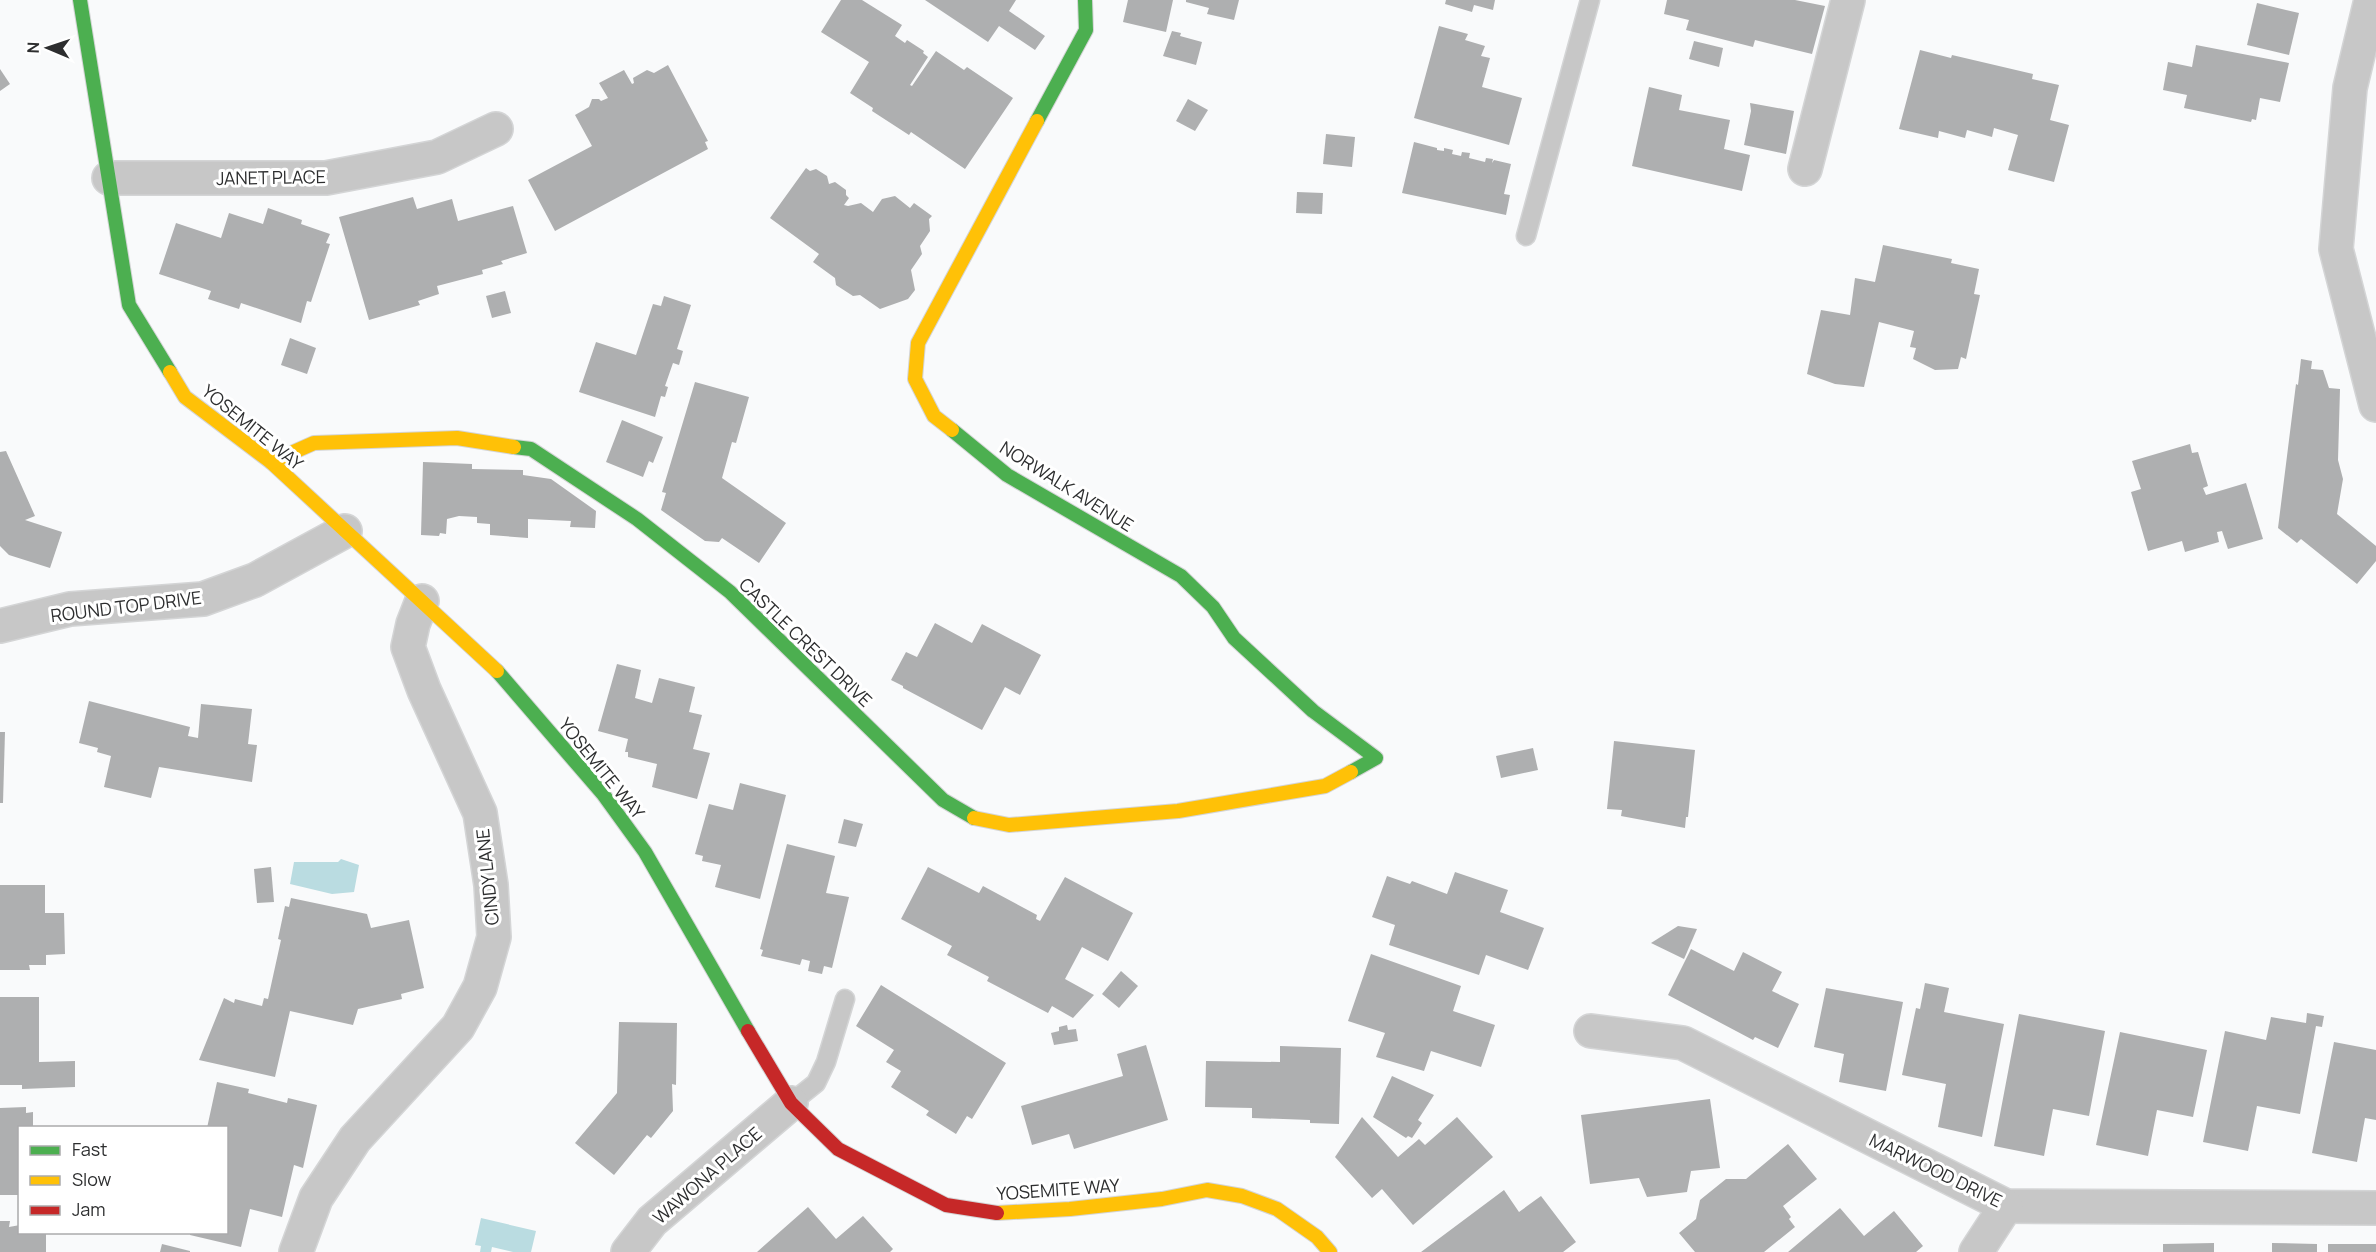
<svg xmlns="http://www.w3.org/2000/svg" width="2376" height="1252" viewBox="0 0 2376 1252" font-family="Manrope,sans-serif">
<rect width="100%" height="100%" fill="#f9fafb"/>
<g fill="#badce1">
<polygon points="341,859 359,865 354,892 332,894 290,884 294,862 338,862"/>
<polygon points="481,1218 536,1231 531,1252 513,1252 492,1247 491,1252 480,1252 481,1246 475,1245"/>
</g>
<g fill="#aeafb0">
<polygon points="841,0 862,0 902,25 895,36 905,43 907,40 924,51 923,53 928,57 910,85 912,86 936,51 964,70 967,67 1013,98 965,169 911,132 909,135 872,111 873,108 850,93 869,62 821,32"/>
<polygon points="925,0 1016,0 1009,11 1045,36 1035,50 999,26 988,42"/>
<polygon points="1128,0 1173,0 1166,32 1123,22"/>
<polygon points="1186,0 1239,0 1234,20 1207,14 1209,8 1186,2"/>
<polygon points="1446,0 1495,0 1493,10 1474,5 1472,12 1445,4"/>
<polygon points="1667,0 1795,0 1825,6 1812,54 1755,40 1753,47 1686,30 1689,20 1664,14"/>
<polygon points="2257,3 2299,13 2289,55 2247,45"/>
<polygon points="1439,26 1468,34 1465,40 1485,46 1481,56 1490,58 1482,87 1522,98 1509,145 1414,118"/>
<polygon points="1172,31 1181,33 1180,36 1202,42 1196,65 1163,56"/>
<polygon points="1694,41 1723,48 1719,67 1689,59"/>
<polygon points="2196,45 2289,63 2280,102 2260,98 2256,120 2252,119 2251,122 2184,108 2187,95 2163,90 2168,62 2192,67"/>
<polygon points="1920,50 1951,58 1952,55 2033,74 2032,79 2059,85 2050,120 2069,125 2054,182 2008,170 2018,135 1994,128 1992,137 1967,130 1965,138 1939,131 1938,138 1899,129"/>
<polygon points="668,65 708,141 705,142 708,149 555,231 528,180 592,146 575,115 589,107 592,99 599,99 601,101 608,98 599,83 624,70 632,84 634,83 633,78 647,70 654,73"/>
<polygon points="0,69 10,84 0,91"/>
<polygon points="1649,87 1682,95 1679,110 1730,120 1724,149 1750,155 1742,191 1632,166"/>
<polygon points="1188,99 1208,110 1195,131 1176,121"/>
<polygon points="1750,103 1794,111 1786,154 1744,145 1751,111"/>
<polygon points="1326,134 1355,137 1352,167 1323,164"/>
<polygon points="1414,142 1437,148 1437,150 1444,151 1444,148 1453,150 1452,154 1461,156 1462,152 1470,153 1469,158 1485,162 1486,158 1493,159 1492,163 1494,160 1511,164 1504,194 1510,195 1506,215 1402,193"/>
<polygon points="806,168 810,171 816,169 827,176 829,184 835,182 846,190 846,195 849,198 844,205 848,206 861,203 873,212 882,199 895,196 910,208 914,203 932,216 929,219 930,231 920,246 922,254 911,270 915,290 908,299 880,309 860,295 853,296 836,285 835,278 813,262 819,254 770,218"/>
<polygon points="1297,192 1323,193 1322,214 1296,213"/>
<polygon points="413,197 417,209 452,199 458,221 513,206 527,253 501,261 503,264 482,270 483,274 437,286 439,294 418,301 420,305 369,320 339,217"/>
<polygon points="268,208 302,220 301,224 330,234 326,243 330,244 311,302 307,301 301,323 241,303 239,309 208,299 211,291 159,274 176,223 221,238 229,213 263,224"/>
<polygon points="1883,245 1952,259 1951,263 1979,269 1974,294 1980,295 1966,359 1961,357 1958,369 1935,370 1913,359 1916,348 1910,347 1914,331 1879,322 1864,387 1835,384 1807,374 1821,310 1850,315 1855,278 1875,282"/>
<polygon points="505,291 511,313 492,318 486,296"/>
<polygon points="664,296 691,305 677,349 683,351 679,365 673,363 665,386 668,387 665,397 661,396 655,417 579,392 596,342 636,355 653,304 661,306"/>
<polygon points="290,338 316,348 307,374 281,365"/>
<polygon points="2301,359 2312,361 2311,369 2323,370 2329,388 2340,389 2338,460 2343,479 2337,514 2376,546 2376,561 2357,584 2301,539 2297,543 2278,528 2296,384 2298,385"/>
<polygon points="695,382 749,397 736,443 732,442 722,478 786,523 759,563 722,538 719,542 705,541 661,510 666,493 662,492"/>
<polygon points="622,420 663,437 653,463 649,461 643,477 606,462"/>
<polygon points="2190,444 2192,453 2198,452 2208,486 2203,488 2206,495 2246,483 2263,539 2228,549 2222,531 2217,532 2219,542 2185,552 2182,541 2148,551 2131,492 2141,489 2132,461"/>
<polygon points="6,451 35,516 25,520 62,532 50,568 9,555 0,546 0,452"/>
<polygon points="423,462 472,464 472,469 523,470 523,475 551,479 596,511 595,528 570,527 571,521 528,519 528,538 490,535 490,524 477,523 477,517 459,516 447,519 446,534 440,533 439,536 421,535"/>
<polygon points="935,623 972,643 982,624 1041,655 1020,695 1005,687 982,730 903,688 903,686 891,680 906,652 917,657"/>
<polygon points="617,664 641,670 635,698 652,703 659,678 695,687 689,712 702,715 693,749 710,753 697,799 652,787 657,764 628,757 628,752 625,752 628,739 598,731"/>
<polygon points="89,701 190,727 188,736 198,738 201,704 252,709 248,744 257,745 252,782 159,767 151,798 104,787 111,756 97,752 98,748 79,743"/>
<polygon points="0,732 5,732 3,803 0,803"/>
<polygon points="1614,741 1695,750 1688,817 1686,817 1685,828 1621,816 1622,810 1607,809"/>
<polygon points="1533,748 1538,770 1501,778 1496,756"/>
<polygon points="740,783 786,795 760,899 715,887 721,865 702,861 703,856 695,854 709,804 733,810"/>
<polygon points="844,819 863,824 856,847 838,843"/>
<polygon points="787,844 835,856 826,893 849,897 832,968 824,966 822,974 808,971 810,961 802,959 800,965 761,956 763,950 760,949"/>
<polygon points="271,867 274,902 257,903 254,869"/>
<polygon points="928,867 979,893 983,886 1037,915 1036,919 1040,921 1065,877 1133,913 1108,961 1082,947 1065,979 1094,995 1073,1018 1052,1006 1048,1013 987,981 989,977 947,955 952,946 901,919"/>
<polygon points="1455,872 1508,890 1500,912 1544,928 1528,970 1486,955 1479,975 1389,945 1395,925 1372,917 1387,876 1410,884 1412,881 1447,894"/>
<polygon points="0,885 45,885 45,913 64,913 65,954 46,955 46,965 29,965 30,970 0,970"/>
<polygon points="291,898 367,914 371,928 409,920 424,988 401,994 402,999 358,1009 353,1025 290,1011 275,1077 199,1060 224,998 234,1003 235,999 262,1006 264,998 268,999 281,940 278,939 285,906 289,907"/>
<polygon points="1678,926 1697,929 1684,959 1651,943"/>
<polygon points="1691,949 1734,971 1743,952 1782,972 1772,991 1799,1004 1778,1048 1755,1037 1753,1040 1668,995"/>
<polygon points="1371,954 1461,986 1453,1011 1495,1025 1481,1067 1431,1051 1424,1071 1376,1057 1385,1033 1348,1021"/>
<polygon points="1121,971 1138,986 1119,1008 1102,994"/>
<polygon points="1925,983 1949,988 1944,1012 2004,1024 1982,1137 1938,1127 1946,1084 1902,1075 1916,1008 1920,1009"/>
<polygon points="881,985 1006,1063 972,1119 967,1116 956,1134 926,1115 929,1111 891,1087 901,1071 886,1062 894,1050 856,1026"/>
<polygon points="1826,988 1903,1002 1886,1091 1839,1082 1844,1054 1814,1047"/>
<polygon points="0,997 39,997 39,1062 75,1061 75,1087 22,1089 22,1085 0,1085"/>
<polygon points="2307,1013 2324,1016 2322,1027 2316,1026 2300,1114 2257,1106 2248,1151 2203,1142 2225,1031 2266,1040 2271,1017 2306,1023"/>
<polygon points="2019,1014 2105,1031 2089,1116 2053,1109 2044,1156 1994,1146"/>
<polygon points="619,1022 677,1023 676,1085 672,1084 673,1111 651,1138 647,1135 614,1175 575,1143 617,1093"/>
<polygon points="1067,1025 1068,1030 1076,1029 1078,1041 1054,1045 1051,1033 1059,1031 1059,1027"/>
<polygon points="2120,1032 2207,1050 2193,1117 2157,1110 2148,1156 2096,1145"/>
<polygon points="2334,1042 2376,1050 2376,1120 2365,1118 2357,1162 2312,1153"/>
<polygon points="1146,1045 1168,1120 1074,1149 1069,1134 1032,1145 1021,1106 1123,1076 1117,1054"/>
<polygon points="1280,1046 1341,1048 1339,1124 1310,1123 1310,1120 1252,1118 1252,1108 1205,1107 1206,1061 1280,1062"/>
<polygon points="1392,1076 1434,1095 1418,1120 1422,1123 1412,1138 1408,1136 1406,1138 1373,1117"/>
<polygon points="217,1082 249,1089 248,1093 287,1103 288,1098 317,1105 303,1168 294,1165 282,1217 250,1209 241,1247 190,1235 190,1232 226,1232 226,1128 207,1128"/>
<polygon points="1710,1099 1720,1168 1691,1171 1687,1192 1647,1197 1639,1178 1590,1184 1581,1115"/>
<polygon points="26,1107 26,1113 33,1112 33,1128 20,1128 20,1195 0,1195 0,1108"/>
<polygon points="1362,1117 1398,1157 1419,1139 1425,1145 1457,1117 1493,1157 1413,1225 1382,1189 1372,1198 1335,1157"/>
<polygon points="1788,1144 1817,1179 1783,1206 1791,1217 1789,1219 1795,1227 1764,1252 1695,1252 1679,1233 1696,1219 1700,1200 1726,1179 1746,1179"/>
<polygon points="1504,1190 1519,1212 1541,1196 1576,1242 1563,1252 1421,1252"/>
<polygon points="808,1207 836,1239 863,1216 893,1249 890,1252 757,1252"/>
<polygon points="1840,1208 1864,1236 1894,1211 1923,1246 1916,1252 1788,1252"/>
<polygon points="0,1221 10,1221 9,1227 20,1225 20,1232 46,1232 46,1252 0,1252"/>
<polygon points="2214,1243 2214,1252 2163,1252 2163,1244"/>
<polygon points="2272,1243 2317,1244 2317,1252 2272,1252"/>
<polygon points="162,1244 190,1251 190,1252 160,1252"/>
<rect x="2328" y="1244" width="48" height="8"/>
</g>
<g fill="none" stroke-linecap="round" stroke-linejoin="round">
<g stroke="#d4d5d6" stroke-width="21">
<g id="lane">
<polyline points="1526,236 1590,0"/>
<polyline points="791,1103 816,1083 826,1062 845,999"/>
</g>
</g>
<g stroke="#d4d5d6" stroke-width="36">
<g id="street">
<polyline points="2371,0 2350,88 2336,249 2376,405"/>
<polyline points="1805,169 1848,0"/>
<polyline points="109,178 326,178 437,157 496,129"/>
<polyline points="0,626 70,609 203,599 255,580 345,531"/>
<polyline points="1591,1031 1683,1043 2006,1206 2376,1208"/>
<polyline points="296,1252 316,1198 355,1139 458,1027 480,987 494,937 491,885 480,813 424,690 408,647 413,624 422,601"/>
<polyline points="628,1252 652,1221 791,1103"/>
<polyline points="1976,1252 2006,1206"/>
</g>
</g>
<g stroke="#d4d5d6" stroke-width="16">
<g id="fast">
<polyline points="80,0 129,305 170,372"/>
<polyline points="1037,121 1086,30 1085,0"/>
<polyline points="952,430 1007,475 1181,576 1213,607 1234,638 1313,711 1376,758 1351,772"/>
<polyline points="514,447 531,449 637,519 730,592 943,800 974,818"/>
<polyline points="497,671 603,794 645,852 748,1031"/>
</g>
</g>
<g stroke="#d4d5d6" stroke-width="16">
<g id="slow">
<polyline points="170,372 185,397 271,462 497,671"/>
<polyline points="952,430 934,416 915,379 918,343 1037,121"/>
<polyline points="271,462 314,443 457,438 514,447"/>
<polyline points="974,818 1009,825 1178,811 1325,786 1351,772"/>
<polyline points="997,1213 1070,1209 1162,1199 1207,1190 1242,1196 1277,1209 1317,1237 1330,1252"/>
</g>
</g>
<g stroke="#d4d5d6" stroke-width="16">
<polyline id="jam" points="748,1031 791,1103 838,1149 946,1205 997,1213"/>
</g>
<use href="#lane" stroke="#c7c7c7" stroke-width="18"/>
<use href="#street" stroke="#c7c7c7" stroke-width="33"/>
<use href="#fast" stroke="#4caf50" stroke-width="14"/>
<use href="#slow" stroke="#ffc107" stroke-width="14"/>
<use href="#jam" stroke="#c62828" stroke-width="14"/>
</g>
<g text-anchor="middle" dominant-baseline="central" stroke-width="6" stroke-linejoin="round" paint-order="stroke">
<g font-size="18" fill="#2d2e2f" stroke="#fff">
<text transform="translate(271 177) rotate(-1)">JANET PLACE</text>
<text transform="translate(253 427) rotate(39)">YOSEMITE WAY</text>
<text transform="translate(1067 486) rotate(32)">NORWALK AVENUE</text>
<text transform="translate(126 606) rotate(-7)">ROUND TOP DRIVE</text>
<text transform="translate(806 642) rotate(44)">CASTLE CREST DRIVE</text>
<text transform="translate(602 768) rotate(51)">YOSEMITE WAY</text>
<text transform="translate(487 877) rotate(-96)">CINDY LANE</text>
<text transform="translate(1936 1170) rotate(26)">MARWOOD DRIVE</text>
<text transform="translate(707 1175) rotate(-41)">WAWONA PLACE</text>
<text transform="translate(1058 1189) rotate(-4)">YOSEMITE WAY</text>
</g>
</g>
<rect x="18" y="1126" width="210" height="108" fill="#ffffff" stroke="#ababac" stroke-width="1.5"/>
<rect x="30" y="1146" width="30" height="9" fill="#4caf50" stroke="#ababac" stroke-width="1.5"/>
<text x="72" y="1156" font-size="18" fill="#2d2e2f">Fast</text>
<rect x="30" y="1176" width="30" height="9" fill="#ffc107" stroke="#ababac" stroke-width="1.5"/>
<text x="72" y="1186" font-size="18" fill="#2d2e2f">Slow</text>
<rect x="30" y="1206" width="30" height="9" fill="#c62828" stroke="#ababac" stroke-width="1.5"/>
<text x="72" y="1216" font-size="18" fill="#2d2e2f">Jam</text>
<g transform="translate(48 48) rotate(272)" stroke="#ffffff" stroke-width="4.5" paint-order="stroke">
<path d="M0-4.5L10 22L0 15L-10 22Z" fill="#2d2e2f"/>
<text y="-9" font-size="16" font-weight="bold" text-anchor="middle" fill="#2d2e2f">N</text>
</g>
</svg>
